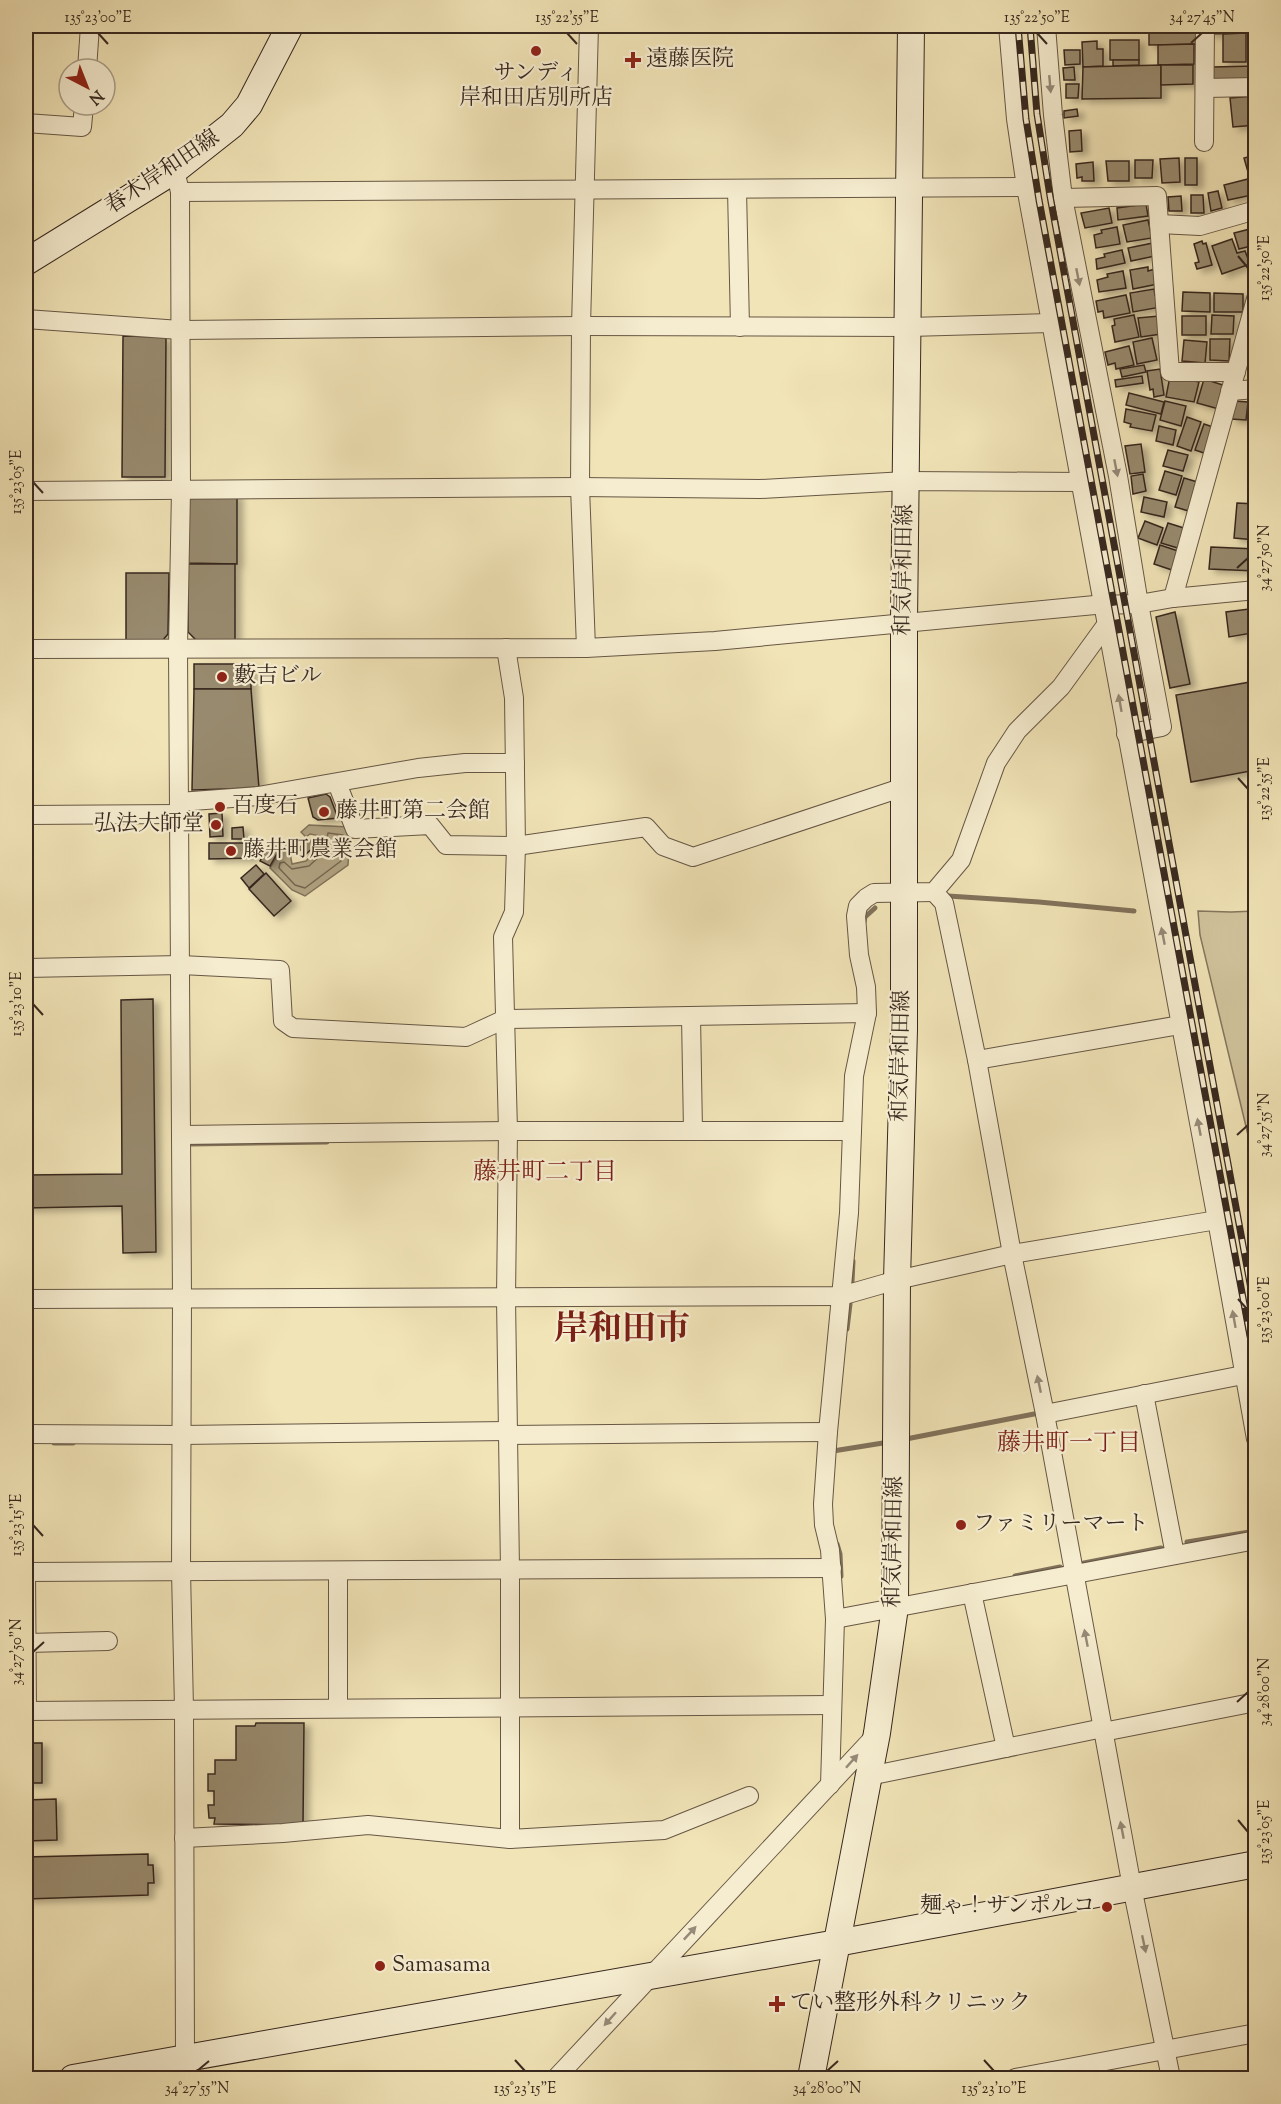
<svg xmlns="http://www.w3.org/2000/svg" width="1281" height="2104" viewBox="0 0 1281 2104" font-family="'Sorts Mill Goudy','Noto Serif JP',serif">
<defs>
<filter id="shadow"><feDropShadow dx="6" dy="3.5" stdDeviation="3" flood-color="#0004"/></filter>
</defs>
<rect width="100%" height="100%" fill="#f1e4b7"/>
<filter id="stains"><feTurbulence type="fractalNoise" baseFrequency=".00333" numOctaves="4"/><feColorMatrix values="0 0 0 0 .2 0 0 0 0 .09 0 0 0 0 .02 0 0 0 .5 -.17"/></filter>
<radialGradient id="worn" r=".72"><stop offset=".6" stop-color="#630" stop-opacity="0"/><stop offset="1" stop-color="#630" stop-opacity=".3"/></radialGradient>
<polygon fill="#d1c49d" stroke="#84765e" stroke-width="1.5" points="1198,911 1231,912 1255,911 1255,1164 1200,935"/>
<polygon fill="#b2a483" stroke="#81725b" stroke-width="1.5" points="309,825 350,827 348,865 305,896 292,890 270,868 281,849 292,840 297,846 290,853 292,864 306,861 320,847 321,836 310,834 306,837 301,832"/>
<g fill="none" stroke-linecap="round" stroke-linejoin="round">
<polygon stroke="#746651" stroke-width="1.5" points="328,833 343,835 341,861 305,888 295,885 279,868 280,863 284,862 292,869 309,866 324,852"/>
<g stroke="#81725b" stroke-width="5">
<polyline points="948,896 1039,902 1134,911"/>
<polyline points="864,922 865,917 875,908"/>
<polyline points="191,1144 327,1142"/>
<polyline points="852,1282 853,1261"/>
<polyline points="847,1329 850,1304"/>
<polyline points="906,1439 1034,1414"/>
<polyline points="54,1443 73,1443"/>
<polyline points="833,1451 883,1443"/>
<polyline points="1187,1542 1256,1531"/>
<polyline points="837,1544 840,1554 841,1576"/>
<polyline points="1084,1563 1161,1548"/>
<polyline points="1015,1576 1060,1567"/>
</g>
</g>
<g fill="#988a6e" stroke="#37281f" stroke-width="1.5" filter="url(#shadow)">
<polygon points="1157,26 1201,26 1203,44 1149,45 1149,33 1157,33"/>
<polygon points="1209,26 1244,26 1244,33 1209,34"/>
<polygon points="1246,33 1246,62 1223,62 1223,34"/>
<rect x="1110" y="40" width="29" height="20"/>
<polygon points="1097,41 1097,49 1103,49 1103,66 1083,67 1082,42"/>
<polygon points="1194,44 1194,64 1158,65 1158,45"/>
<polygon points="1064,50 1080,50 1080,64 1065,65"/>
<polygon points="1113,60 1139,60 1139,65 1113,66"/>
<polygon points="1161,65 1161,98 1082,99 1083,67"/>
<polygon points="1161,65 1193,65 1193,84 1161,85"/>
<polygon points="1256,66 1256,79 1212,80 1212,67"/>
<polygon points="1074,67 1075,80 1064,80 1063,68"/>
<polygon points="1066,84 1079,84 1078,98 1066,98"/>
<polygon points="1254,96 1256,125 1233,127 1230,98"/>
<polygon points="1077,109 1078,116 1064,118 1064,111"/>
<polygon points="1081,130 1082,151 1070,152 1069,131"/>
<polygon points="1256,155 1256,169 1248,172 1244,158"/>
<polygon points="1179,158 1180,182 1162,183 1160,159"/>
<rect x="1185" y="158" width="12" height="27"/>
<polygon points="1135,160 1153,160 1152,178 1135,178"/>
<polygon points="1106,161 1129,161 1129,181 1108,181"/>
<polygon points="1093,162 1094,181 1082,181 1082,177 1077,178 1076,164"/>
<polygon points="1248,179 1252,195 1228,200 1224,185"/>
<polygon points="1218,191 1222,208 1211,211 1208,193"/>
<polygon points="1191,195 1203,195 1204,213 1191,213"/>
<polygon points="1181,196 1182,211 1169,211 1168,197"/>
<polygon points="1146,204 1148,216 1118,220 1117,208"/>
<polygon points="1109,208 1112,223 1085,228 1081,213"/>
<polygon points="1148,220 1152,238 1127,242 1123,225"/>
<polygon points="1117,227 1120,244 1096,248 1094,235 1102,233 1101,230"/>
<polygon points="1250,229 1255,245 1239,249 1234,233"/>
<polygon points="1232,239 1237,253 1245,251 1250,264 1222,274 1212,246"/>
<polygon points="1202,241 1203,244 1206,243 1212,265 1197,269 1195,263 1199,262 1194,244"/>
<polygon points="1153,243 1155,256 1131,261 1128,248"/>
<polygon points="1122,250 1125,263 1097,269 1096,259 1105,257 1104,254"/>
<polygon points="1148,267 1148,271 1155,269 1158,284 1133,289 1130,270"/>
<polygon points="1123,271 1126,288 1099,292 1097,280 1108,277 1107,274"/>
<polygon points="1154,289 1155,295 1159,295 1161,307 1133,312 1130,293"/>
<polygon points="1183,292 1210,293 1210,312 1182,311"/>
<polygon points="1214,293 1243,294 1243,312 1214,312"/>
<polygon points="1126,295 1130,313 1104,318 1103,311 1098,312 1096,301"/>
<polygon points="1134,315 1139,337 1115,342 1112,326 1115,325 1114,319"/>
<polygon points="1212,315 1234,316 1233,334 1211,334"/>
<polygon points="1159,316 1161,334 1141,337 1138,318"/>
<rect x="1182" y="316" width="24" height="19"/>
<polygon points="123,336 166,337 165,477 122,477"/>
<polygon points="1152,338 1157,360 1137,364 1133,342"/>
<polygon points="1210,339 1230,339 1229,361 1210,360"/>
<polygon points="1184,340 1207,342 1205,363 1182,361"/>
<polygon points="1129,346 1134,365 1116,369 1115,363 1108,365 1105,352"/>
<polygon points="1144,365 1146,372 1122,377 1120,369"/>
<polygon points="1160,369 1164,395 1154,397 1153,389 1150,390 1147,371"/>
<polygon points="1142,376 1143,383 1116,387 1115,380"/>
<polygon points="1170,376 1199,382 1194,402 1166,397"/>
<polygon points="1204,379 1226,386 1219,409 1197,403"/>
<polygon points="1129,393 1164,402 1161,414 1126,405"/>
<polygon points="1251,400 1256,401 1256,419 1250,419"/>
<polygon points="1165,401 1186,406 1181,426 1160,420"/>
<polygon points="1233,401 1248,402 1246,420 1231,419"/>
<polygon points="1126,409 1156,415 1152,431 1130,427 1131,424 1124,422"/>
<polygon points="1187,417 1201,422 1191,451 1177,446"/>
<polygon points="1204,424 1216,428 1207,454 1195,450"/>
<polygon points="1159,426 1176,430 1173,445 1156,441"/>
<polygon points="1141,444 1145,472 1130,474 1125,446"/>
<polygon points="1168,450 1188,455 1183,471 1163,466"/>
<polygon points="1251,452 1256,452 1256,484 1249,483"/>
<polygon points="1165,471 1182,476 1176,495 1159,490"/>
<polygon points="1143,474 1146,491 1133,494 1131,476"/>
<polygon points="1184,478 1201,483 1192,512 1175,507"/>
<polygon points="194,494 237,494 237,564 188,563 188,500"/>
<polygon points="1144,497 1167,502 1164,517 1141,512"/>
<polygon points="1237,503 1256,504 1256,540 1234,538"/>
<polygon points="1145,521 1163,528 1157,545 1138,538"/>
<polygon points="1168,523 1187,529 1181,549 1161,543"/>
<polygon points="1160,545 1178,551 1172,570 1154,564"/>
<polygon points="1211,547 1256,549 1256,571 1209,569"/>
<polygon points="188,564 235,564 235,640 196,640 188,632"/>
<polygon points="126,573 169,573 168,634 162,641 126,640"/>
<polygon points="1249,609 1252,633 1229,637 1226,612"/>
<polygon points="1175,612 1190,684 1170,688 1156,617"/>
<rect x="194" y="664" width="57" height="25"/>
<polygon points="1256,681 1256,770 1191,782 1176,695"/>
<polygon points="194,689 251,689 259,788 192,790"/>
<polygon points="326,794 330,797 338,818 318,820 313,817 308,798"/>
<polygon points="222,813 223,836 210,837 209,814"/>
<polygon points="243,827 244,839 232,839 232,828"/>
<polygon points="309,839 315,846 305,855 299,848"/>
<polygon points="209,843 252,843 253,858 209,859"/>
<polygon points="270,843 280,848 270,866 260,861"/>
<polygon points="256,865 264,874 249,888 241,878"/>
<polygon points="266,873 291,901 274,916 249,889"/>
<polygon points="153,999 156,1252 123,1253 122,1206 26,1208 26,1175 122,1174 121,1000"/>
<polygon points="256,1723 304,1723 303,1825 214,1824 215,1818 209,1818 208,1805 214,1805 214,1791 208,1791 208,1774 215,1774 215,1760 236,1760 236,1726 255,1726"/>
<rect x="26" y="1743" width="16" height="40"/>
<polygon points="56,1799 57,1840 26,1841 26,1800"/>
<polygon points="148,1854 148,1865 153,1865 154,1883 148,1883 148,1895 26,1899 26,1857"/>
</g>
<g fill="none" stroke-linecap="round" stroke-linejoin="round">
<g stroke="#665745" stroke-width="20">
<g id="street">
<polyline points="1008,26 1016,119 1026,187 1217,1220 1256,1439"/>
<polyline points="1046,26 1053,115 1063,198 1118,476 1139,604 1162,727 1126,734"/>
<polyline points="87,69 90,26"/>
<polyline points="1206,88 1256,87"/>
<polyline points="26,123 82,127 84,105"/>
<polyline points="1204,142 1205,26"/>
<polyline points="175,170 180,192 181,490 178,648 182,1298 181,1571 184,1709 185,2059 189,2078"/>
<polyline points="737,189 740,327"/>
<polyline points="180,192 1026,187"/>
<polyline points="1063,198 1157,196 1170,372 1236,372"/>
<polyline points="1159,224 1200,226 1256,210"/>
<polyline points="26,319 180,330 581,326 909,327 1050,323"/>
<polyline points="1230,391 1256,389"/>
<polyline points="26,491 580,487 760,489 906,481 1082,482"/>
<polyline points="1173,598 1256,299"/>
<polyline points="506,648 514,698 516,846 514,912 503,937 508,1131 506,1298 510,1570 510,1839"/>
<polyline points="586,648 580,487 581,326 589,26"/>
<polyline points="26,649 586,648 715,641 1095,605 1139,604 1173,598 1256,590"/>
<polyline points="337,783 355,829 430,825 446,845 516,846 646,827 663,846 693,857 904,787"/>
<polyline points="179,802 258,796 418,768 465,763 515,763"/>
<polyline points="26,815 179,814"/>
<polyline points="934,892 944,903 977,1060 1012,1254 1045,1414 1132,1887 1171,2078"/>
<polyline points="26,968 181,965 280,970 283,1021 293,1028 466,1037 505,1019 867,1013"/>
<polyline points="691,1016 693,1131"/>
<polyline points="977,1060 1180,1025"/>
<polyline points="182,1135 508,1131 852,1131"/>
<polyline points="26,1299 841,1296 897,1280 1012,1254 1217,1220"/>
<polyline points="1144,1394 1175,1555"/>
<polyline points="1045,1414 1243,1375"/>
<polyline points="26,1434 182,1435 508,1431"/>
<polyline points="508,1435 828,1432"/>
<polyline points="26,1572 832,1568"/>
<polyline points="26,1572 27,1711"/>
<polyline points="972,1593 1006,1748"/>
<polyline points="835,1619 1256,1540"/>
<polyline points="27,1643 108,1641"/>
<polyline points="338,1708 338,1571"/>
<polyline points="26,1711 832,1705"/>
<polyline points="1103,1732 1256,1702"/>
<polyline points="869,1776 1103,1728"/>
<polyline points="830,1785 835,1619 830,1550 824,1525 823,1504 828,1432 849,1213 854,1076 867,1013 866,987 859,955 856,916 858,906 866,898 874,893 934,892 961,860 996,763 1017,731 1061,687 1106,625"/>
<polyline points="184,1838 283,1833 368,1825 510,1839 664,1830 749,1796"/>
<polyline points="556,2078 876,1735"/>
<polyline points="1015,2078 1256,2033"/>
</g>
</g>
<g stroke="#37281f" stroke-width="28">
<g id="secondary">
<polyline points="26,262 175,170 232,125 249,105 290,26"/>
<polyline points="73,2078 837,1943 1256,1864"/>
<polyline points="811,2078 877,1733 895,1607 897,1280 904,1030 904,622 911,26"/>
</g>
</g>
<use href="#street" stroke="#f6edd0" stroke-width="18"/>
<use href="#secondary" stroke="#f6edd0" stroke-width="26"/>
<g stroke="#37281f" stroke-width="7">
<g id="rail">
<polyline points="1018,26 1026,119 1039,200 1256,1368"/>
<polyline points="1030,26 1037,114 1050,196 1256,1316"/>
</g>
</g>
<use href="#rail" stroke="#f6edd0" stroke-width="4.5" stroke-dasharray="14" stroke-linecap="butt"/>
</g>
<defs><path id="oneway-solid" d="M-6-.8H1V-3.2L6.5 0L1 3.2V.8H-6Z" transform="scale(1.5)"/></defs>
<g fill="#968a78">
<use href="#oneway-solid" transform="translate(1050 84) rotate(85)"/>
<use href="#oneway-solid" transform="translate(1078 277) rotate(79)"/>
<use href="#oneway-solid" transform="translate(1116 468) rotate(79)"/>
<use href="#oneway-solid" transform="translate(1120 703) rotate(-100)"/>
<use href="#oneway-solid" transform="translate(1163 936) rotate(-101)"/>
<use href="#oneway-solid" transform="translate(1199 1127) rotate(-101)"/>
<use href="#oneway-solid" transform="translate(1234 1319) rotate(-100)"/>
<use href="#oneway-solid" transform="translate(1039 1384) rotate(-102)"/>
<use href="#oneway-solid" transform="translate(1086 1638) rotate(-101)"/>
<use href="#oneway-solid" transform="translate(852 1761) rotate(-48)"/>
<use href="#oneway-solid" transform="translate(1122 1830) rotate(-101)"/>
<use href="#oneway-solid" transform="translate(690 1933) rotate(-47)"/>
<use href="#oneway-solid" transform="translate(1144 1944) rotate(78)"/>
<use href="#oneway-solid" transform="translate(610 2019) rotate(132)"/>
</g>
<path fill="none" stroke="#37281f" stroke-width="2" d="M98 33 108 44M567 33 577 44M1037 33 1047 44M1191 43 1202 33M1238 256 1248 268M33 482 43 493M1237 568 1248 558M1238 778 1248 789M33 1004 43 1015M1237 1135 1248 1125M1238 1299 1248 1310M33 1525 43 1536M33 1652 44 1642M1237 1702 1248 1692M1238 1820 1248 1832M515 2060 525 2071M984 2060 994 2071M197 2071 209 2061M827 2071 838 2061"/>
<g fill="#8f2418" stroke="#f6edd0" stroke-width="2">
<circle cx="536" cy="51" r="6"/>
<path d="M630 51h6v6h6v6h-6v6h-6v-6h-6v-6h6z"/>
<circle cx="222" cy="677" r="6"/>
<circle cx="220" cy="807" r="6"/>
<circle cx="324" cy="812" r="6"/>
<circle cx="216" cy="825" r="6"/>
<circle cx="231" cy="851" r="6"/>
<circle cx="961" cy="1525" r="6"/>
<circle cx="1107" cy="1907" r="6"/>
<circle cx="380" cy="1966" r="6"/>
<path d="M774 1995h6v6h6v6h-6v6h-6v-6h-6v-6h6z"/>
</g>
<g text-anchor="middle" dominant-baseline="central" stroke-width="4.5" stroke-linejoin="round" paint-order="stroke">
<g font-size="22" fill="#37281f" stroke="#f6edd0" text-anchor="start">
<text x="646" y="60">遠藤医院</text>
<text x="536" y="74" text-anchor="middle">サンディ<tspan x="536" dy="25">岸和田店別所店</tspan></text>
<text x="234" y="677">藪吉ビル</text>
<text x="232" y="807">百度石</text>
<text x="336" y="812">藤井町第二会館</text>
<text x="204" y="825" text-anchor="end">弘法大師堂</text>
<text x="243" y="851">藤井町農業会館</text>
<text x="973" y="1525">ファミリーマート</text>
<text x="1095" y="1907" text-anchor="end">麺ゃ！サンポルコ</text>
<text x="392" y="1966">Samasama</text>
<text x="790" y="2004">てい整形外科クリニック</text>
</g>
<g font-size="22" fill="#37281f" stroke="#f6edd0">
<text transform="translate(163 173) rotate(-34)">春木岸和田線</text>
<text transform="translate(905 570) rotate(-89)">和気岸和田線</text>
<text transform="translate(902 1056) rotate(-89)">和気岸和田線</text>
<text transform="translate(895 1542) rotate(-89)">和気岸和田線</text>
</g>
<g font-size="24" fill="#7a1f14" stroke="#f6edd0">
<text x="545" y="1173">藤井町二丁目</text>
<text x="1069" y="1444">藤井町一丁目</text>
</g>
<g font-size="34" font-weight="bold" fill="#7a1f14" stroke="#f6edd0">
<text x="622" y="1330">岸和田市</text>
</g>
</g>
<rect width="1281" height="2104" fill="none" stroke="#f1e4b7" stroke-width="66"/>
<g transform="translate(87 87) rotate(138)"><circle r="28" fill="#f6edd0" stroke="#aa9e89" stroke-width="1.5"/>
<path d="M0-4.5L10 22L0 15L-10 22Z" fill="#8f2418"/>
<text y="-9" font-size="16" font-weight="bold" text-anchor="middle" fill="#37281f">N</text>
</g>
<rect x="33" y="33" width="1215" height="2038" fill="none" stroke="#37281f" stroke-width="2"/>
<g font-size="15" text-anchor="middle" fill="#37281f">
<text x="98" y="22">135°23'00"E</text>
<text x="567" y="22">135°22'55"E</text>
<text x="1037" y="22">135°22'50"E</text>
<text x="1202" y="22">34°27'45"N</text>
<text transform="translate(1264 268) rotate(-90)" y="5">135°22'50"E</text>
<text transform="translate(16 482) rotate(-90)" y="5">135°23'05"E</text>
<text transform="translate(1264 558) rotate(-90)" y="5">34°27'50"N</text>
<text transform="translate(1264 789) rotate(-90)" y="5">135°22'55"E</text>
<text transform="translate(16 1004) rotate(-90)" y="5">135°23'10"E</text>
<text transform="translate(1264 1125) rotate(-90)" y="5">34°27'55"N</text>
<text transform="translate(1264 1310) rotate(-90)" y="5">135°23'00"E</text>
<text transform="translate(16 1525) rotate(-90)" y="5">135°23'15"E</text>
<text transform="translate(16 1652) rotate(-90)" y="5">34°27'50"N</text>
<text transform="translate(1264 1692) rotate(-90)" y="5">34°28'00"N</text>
<text transform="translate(1264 1832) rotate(-90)" y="5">135°23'05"E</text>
<text x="197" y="2093">34°27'55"N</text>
<text x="525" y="2093">135°23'15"E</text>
<text x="827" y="2093">34°28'00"N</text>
<text x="994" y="2093">135°23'10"E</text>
</g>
<rect width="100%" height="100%" filter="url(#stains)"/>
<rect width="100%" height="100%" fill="url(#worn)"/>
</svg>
